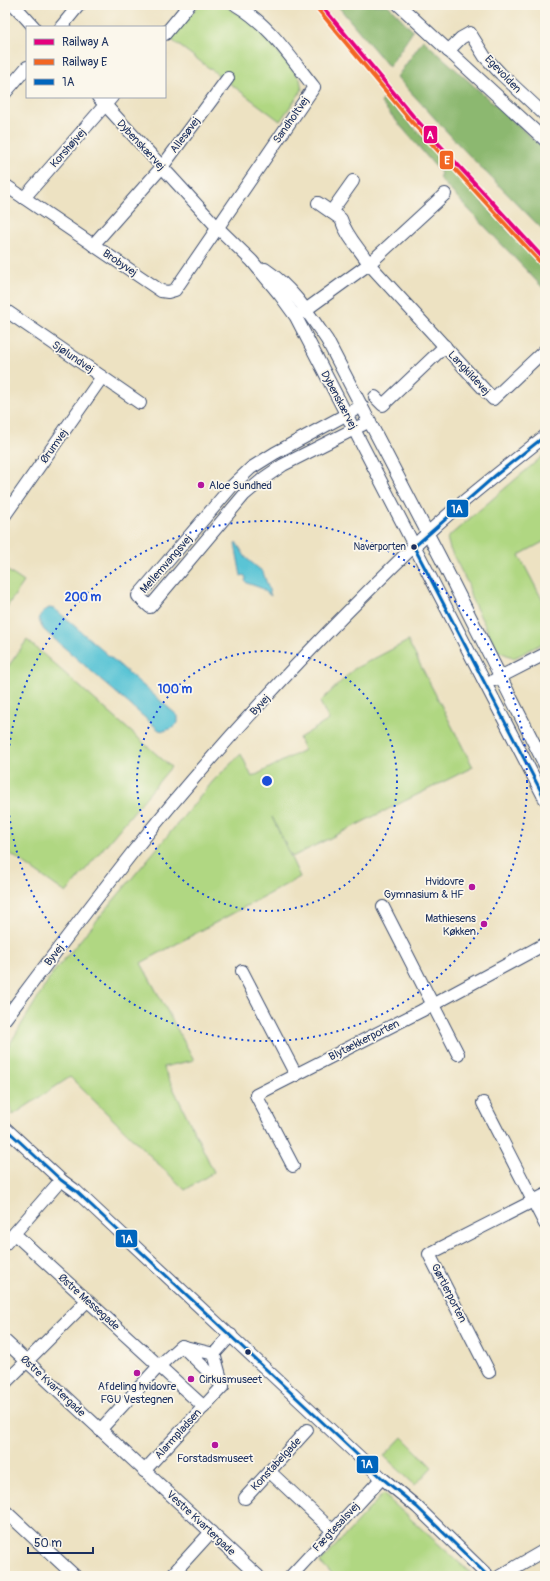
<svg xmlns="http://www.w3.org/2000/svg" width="550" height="1581" viewBox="0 0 550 1581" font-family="Pangolin,sans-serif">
<rect width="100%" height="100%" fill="#fbf7ec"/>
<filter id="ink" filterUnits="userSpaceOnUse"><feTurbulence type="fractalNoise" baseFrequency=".025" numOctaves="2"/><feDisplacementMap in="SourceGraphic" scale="8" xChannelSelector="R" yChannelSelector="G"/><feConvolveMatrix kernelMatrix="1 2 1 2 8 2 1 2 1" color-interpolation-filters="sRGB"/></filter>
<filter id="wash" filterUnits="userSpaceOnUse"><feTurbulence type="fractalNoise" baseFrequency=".012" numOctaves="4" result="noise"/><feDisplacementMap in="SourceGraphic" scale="16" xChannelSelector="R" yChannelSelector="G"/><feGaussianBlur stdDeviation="0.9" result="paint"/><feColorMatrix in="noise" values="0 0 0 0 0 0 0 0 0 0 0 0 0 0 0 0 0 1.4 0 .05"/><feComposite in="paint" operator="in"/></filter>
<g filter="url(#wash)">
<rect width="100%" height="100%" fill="#ede2c2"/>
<g fill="#b0d782" stroke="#668370">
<polygon points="199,5 223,5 248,20 266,37 300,79 302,90 280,121 169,38"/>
<polygon points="545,454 545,541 519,555 545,605 545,642 514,658 498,651 471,598 468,584 450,549 447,538"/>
<polygon points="5,569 24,582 6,608 5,607"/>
<polygon points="27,640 171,767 66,893 5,850 5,671"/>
<polygon points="408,641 473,767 292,857 272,817 300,877 141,963 194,1060 163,1067 214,1172 185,1190 70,1077 13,1115 5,1095 5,1052 52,974 214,780 241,754 252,777 304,750 299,738 329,720 320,702 354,669"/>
<polygon points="402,1437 432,1467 415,1485 384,1456"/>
<polygon points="383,1494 474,1576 334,1576 320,1563"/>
</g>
<g fill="#8cb870" stroke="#547467">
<polygon points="337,5 388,5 413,31 389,67"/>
<polygon points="423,40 545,150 545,232 461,147 397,77"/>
<polygon points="385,96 545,271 545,290 439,178 441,173 381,103"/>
</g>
<g fill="#5ac4d5" stroke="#3a7a9a">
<polygon points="236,542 246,558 263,572 271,596 261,588 247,583 245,581 246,578 244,575 241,576 235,544"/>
<path d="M49 608 55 609 178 716V723L174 727 164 731 159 730 44 630C36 618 38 615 49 608Z"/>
</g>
</g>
<g filter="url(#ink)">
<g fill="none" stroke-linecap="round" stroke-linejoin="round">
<g stroke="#3a4a6d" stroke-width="14">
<g id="minor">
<polyline points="14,5 34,27"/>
<polyline points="399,5 545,140"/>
<polyline points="61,27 79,5"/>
<polyline points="165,34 189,5"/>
<polyline points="448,51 461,38 470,33 485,57 501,74 545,115"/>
<polyline points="5,93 27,67"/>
<polyline points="98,97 217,227 252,261 280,295 296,317 545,799"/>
<path d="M5 185 161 291 168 292 175 290 314 87C290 57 270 25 236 5"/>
<polyline points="24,198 112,97"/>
<path d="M318 203 341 219C346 236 360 249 369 264L445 194"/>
<polyline points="331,212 353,181"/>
<polyline points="93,245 162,167 228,78"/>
<path d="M265 269C292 287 309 314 327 340L441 559 545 765"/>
<polyline points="5,310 140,403"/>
<polyline points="300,314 369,264 493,399 545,350"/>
<polyline points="375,397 383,405 445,346"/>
<polyline points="362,406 275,453 251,468 232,486 138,596 150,607 244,495 264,478 283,465 370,421"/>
<polyline points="5,515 102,377"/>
<polyline points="494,680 545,654"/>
<polyline points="383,907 458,1054"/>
<polyline points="242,971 296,1075"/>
<path d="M5 1019C47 963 89 908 132 853 218 745 314 643 413 547 454 507 500 472 545 436"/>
<polyline points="483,1103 545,1224"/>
<polyline points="5,1128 61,1180 76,1191 382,1478 417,1507 488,1576"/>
<polyline points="293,1166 256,1095 421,1011 545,944"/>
<polyline points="19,1238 204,1407"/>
<polyline points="5,1244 61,1180"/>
<polyline points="5,1341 258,1576"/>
<polyline points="182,1346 223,1386"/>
<polyline points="214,1354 231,1335"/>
<polyline points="489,1372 429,1254 545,1195"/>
<polyline points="5,1383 87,1301"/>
<polyline points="100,1430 159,1366 181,1346 214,1354 223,1386 144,1471"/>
<polyline points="269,1471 333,1531"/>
<polyline points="245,1498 307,1430"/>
<polyline points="5,1511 75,1576"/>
<polyline points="171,1576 211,1532"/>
<polyline points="291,1576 382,1478"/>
<polyline points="500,1576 545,1550"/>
</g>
</g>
<use href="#minor" stroke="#fff" stroke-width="12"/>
<g stroke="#fbf7ec" stroke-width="6">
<g id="bus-1">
<polyline points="545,436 496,475 414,547 545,799"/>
<polyline points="5,1128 61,1180 76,1191 382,1478 417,1507 488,1576"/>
</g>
</g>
<use href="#bus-1" stroke="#0065bd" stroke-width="3"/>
<g stroke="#fbf7ec" stroke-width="7">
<polyline id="rail-1" points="321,5 413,116 545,260"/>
</g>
<g stroke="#fbf7ec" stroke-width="7">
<polyline id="rail-2" points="317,8 409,119 541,263"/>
</g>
<use href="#rail-1" stroke="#e5007d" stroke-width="4"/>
<use href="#rail-2" stroke="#f26522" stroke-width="4"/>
</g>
</g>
<g fill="none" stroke="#1d4ed8" stroke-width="2" stroke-dasharray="2 4">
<circle cx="267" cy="781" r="130"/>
<circle cx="267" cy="781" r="260"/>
</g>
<g fill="#b5179e" stroke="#fbf7ec" stroke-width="1.5">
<circle cx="201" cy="485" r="4"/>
<circle cx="472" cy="887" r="4"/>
<circle cx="484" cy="924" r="4"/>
<circle cx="137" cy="1373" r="4"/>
<circle cx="191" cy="1379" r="4"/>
<circle cx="215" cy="1445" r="4"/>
</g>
<g fill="#1b2f5e" stroke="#fbf7ec" stroke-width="1.5">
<circle cx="414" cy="547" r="3.5"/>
<circle cx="248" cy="1352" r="3.5"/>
</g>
<g text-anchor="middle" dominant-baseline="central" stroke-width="3.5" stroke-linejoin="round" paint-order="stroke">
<g font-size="10" fill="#1b2f5e" stroke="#fbf7ec" text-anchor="end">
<text x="406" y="547">Naverporten</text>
</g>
<g font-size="11" fill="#1b2f5e" stroke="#fbf7ec">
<text transform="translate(503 74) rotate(46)">Egevolden</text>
<text transform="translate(291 120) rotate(-55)">Sandholtvej</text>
<text transform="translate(185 135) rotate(-53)">Allesøvej</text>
<text transform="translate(141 145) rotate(47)">Dybenskærvej</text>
<text transform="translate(68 148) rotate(-49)">Korshøjvej</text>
<text transform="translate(120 263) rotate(34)">Brobyvej</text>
<text transform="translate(73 357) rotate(34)">Sjølundvej</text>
<text transform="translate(469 373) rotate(47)">Langkildevej</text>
<text transform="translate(339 400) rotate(62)">Dybenskærvej</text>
<text transform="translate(54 446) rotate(-55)">Ørumvej</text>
<text transform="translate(166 564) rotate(-49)">Mellemvangsvej</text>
<text transform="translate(260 705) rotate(-47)">Byvej</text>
<text transform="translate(54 955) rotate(-52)">Byvej</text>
<text transform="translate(364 1040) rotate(-27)">Blytækkerporten</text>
<text transform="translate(449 1293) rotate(63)">Gørtlerporten</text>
<text transform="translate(89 1302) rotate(42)">Østre Messegade</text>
<text transform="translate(53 1386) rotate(43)">Østre Kvartergade</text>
<text transform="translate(178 1434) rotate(-48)">Alarmpladsen</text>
<text transform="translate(276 1464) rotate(-47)">Konstabelgade</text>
<text transform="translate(201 1523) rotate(43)">Vestre Kvartergade</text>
<text transform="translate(336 1527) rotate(-47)">Fægtesalsvej</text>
</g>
<g font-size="11" fill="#1b2f5e" stroke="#fbf7ec" text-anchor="start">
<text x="209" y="485">Aloe Sundhed</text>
<text x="464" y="881" text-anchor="end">Hvidovre<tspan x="464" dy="13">Gymnasium &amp; HF</tspan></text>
<text x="476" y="918" text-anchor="end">Mathiesens<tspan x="476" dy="13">Køkken</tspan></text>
<text x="199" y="1379">Cirkusmuseet</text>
<text x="137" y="1386" text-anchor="middle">Afdeling hvidovre<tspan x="137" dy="13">FGU Vestegnen</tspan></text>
<text x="215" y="1458" text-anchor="middle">Forstadsmuseet</text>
</g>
</g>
<circle cx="267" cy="781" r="6" fill="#1d4ed8" stroke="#fbf7ec" stroke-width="2"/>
<g font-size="12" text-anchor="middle" font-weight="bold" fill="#1d4ed8" stroke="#fbf7ec" stroke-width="3.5" stroke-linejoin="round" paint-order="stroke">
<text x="83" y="601">200 m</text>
<text x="175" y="693">100 m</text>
</g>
<g stroke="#fbf7ec" stroke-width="1.5">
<rect x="423" y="125" width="15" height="19" rx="4" fill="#e5007d"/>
<rect x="439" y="150" width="15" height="20" rx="4" fill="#f26522"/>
<rect x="446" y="499" width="23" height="19" rx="4" fill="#0065bd"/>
<rect x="115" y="1229" width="23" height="19" rx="4" fill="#0065bd"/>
<rect x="356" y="1455" width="23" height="19" rx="4" fill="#0065bd"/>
</g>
<g font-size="11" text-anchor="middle" font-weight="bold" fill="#fff">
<text x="430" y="139">A</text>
<text x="447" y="164">E</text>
<text x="457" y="513">1A</text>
<text x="127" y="1243">1A</text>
<text x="367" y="1468">1A</text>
</g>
<rect width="550" height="1581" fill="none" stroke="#fbf7ec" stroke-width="20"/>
<rect x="26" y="26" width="140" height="72" fill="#fbf7ec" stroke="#a1a7b3"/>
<rect x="34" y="39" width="20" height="6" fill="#e5007d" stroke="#a1a7b3"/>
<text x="62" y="46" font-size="12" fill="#1b2f5e">Railway A</text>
<rect x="34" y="59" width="20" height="6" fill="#f26522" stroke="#a1a7b3"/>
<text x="62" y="66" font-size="12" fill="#1b2f5e">Railway E</text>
<rect x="34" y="79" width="20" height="6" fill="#0065bd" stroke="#a1a7b3"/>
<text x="62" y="86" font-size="12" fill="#1b2f5e">1A</text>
<path d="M28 1547v6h65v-6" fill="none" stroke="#1b2f5e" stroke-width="2"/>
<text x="34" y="1547" font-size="12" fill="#1b2f5e" stroke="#fbf7ec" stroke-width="3" paint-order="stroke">50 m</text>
</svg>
